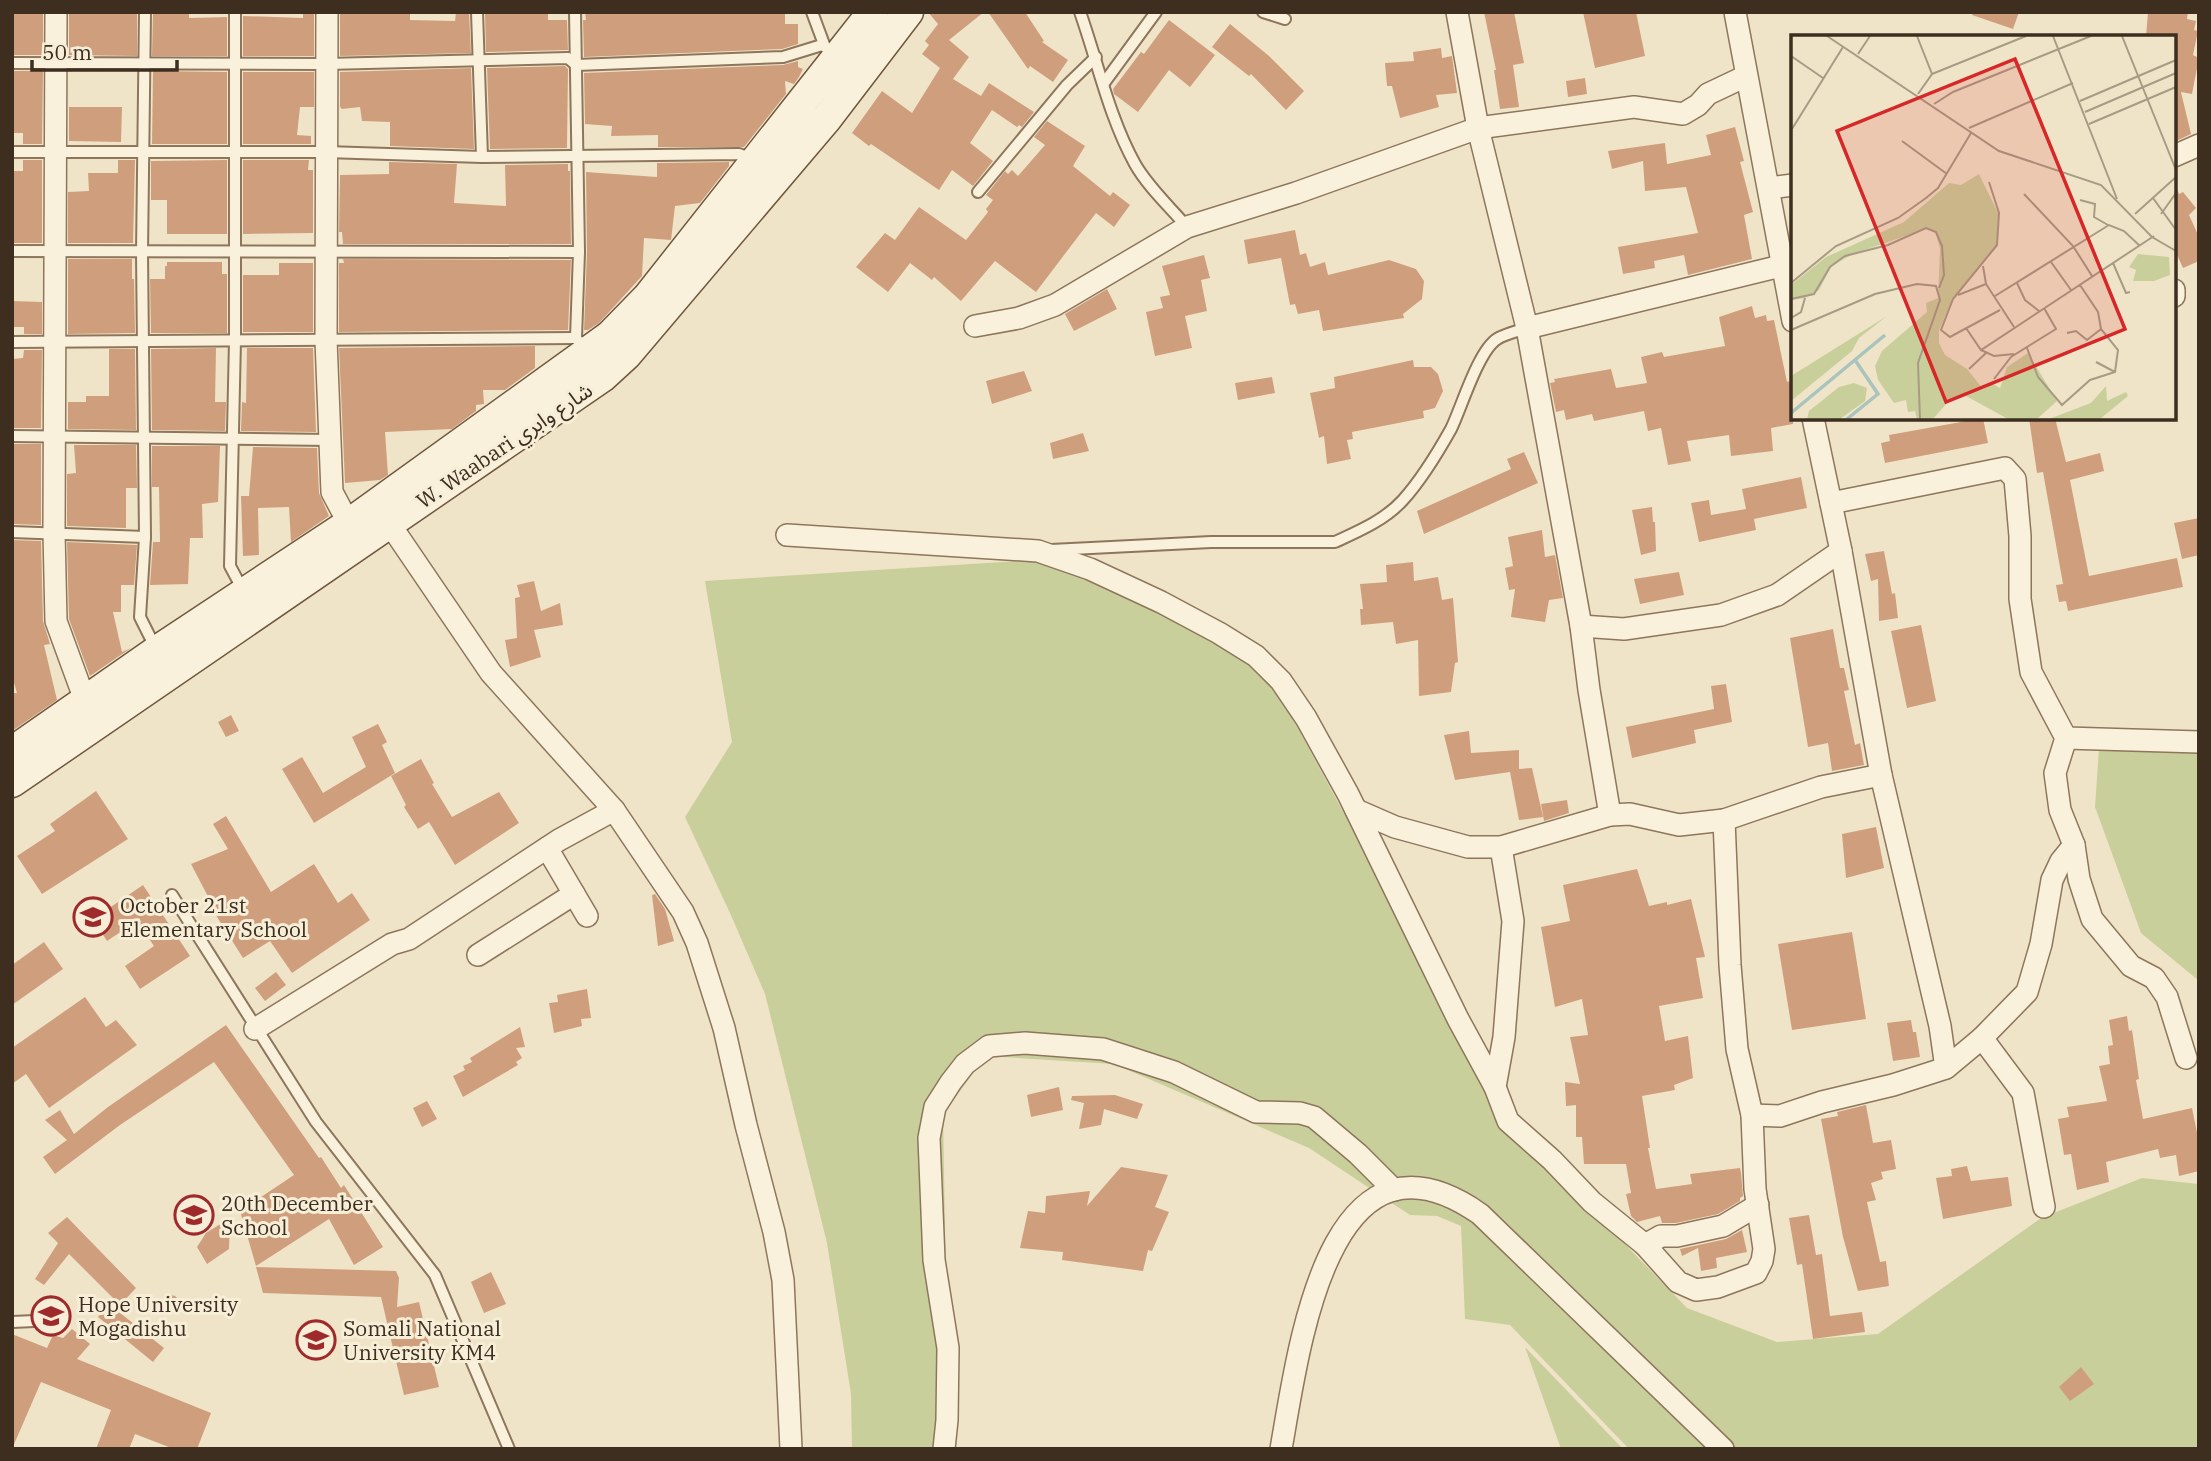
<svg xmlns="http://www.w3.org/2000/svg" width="2211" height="1461" viewBox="0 0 2211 1461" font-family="'IBM Plex Serif','Noto Sans Arabic',serif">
<rect width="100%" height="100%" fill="#f0e4c8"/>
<g fill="#c9cf9b">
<polygon points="1050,559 1264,665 1515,1131 1687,1308 1777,1342 1878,1334 2041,1218 2142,1178 2199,1184 2199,1449 1629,1449 1510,1325 1465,1319 1461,1226 1437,1216 1410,1215 1309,1148 1114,1064 986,1056 943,1114 949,1449 852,1449 851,1394 827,1243 765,994 730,913 685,817 732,742 705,581"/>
<polygon points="2199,731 2199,981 2141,933 2095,807 2099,748"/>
<polygon points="1525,1347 1623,1449 1561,1449"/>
</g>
<g fill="#cf9f7d">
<rect x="12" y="12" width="31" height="43"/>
<polygon points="69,12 137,12 137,56 69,55"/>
<polygon points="153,12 189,12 189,18 227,17 227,56 152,56"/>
<polygon points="303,12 314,12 314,56 243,56 243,16 303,18"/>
<polygon points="340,12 410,12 410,20 455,21 456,12 469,12 471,53 340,56"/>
<polygon points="485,12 548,12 548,20 567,20 568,50 486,52"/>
<polygon points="585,12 785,12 785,24 798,24 798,44 782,49 584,57 583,20 586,20"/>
<polygon points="928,12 984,12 949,40 969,57 953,79 981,96 989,83 1034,112 1022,127 1019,125 1017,127 992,110 970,143 993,161 973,186 952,170 939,190 871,144 869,146 852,133 882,91 912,113 940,68 922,54 929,45 925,41 938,24"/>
<polygon points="988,12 1025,12 1044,41 1042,42 1068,60 1053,82 1030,66 1028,69"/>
<polygon points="1484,12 1514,12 1524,63 1513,65 1519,107 1500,109 1494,70 1496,70"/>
<polygon points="1583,12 1636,12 1645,56 1595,68"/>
<polygon points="1973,12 2019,12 2013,29 1972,15"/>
<polygon points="2148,12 2188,12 2187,19 2196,21 2194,30 2198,31 2193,55 2199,58 2192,94 2181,92 2191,134 2174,142 2174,37 2146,37"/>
<polygon points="1169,20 1215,55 1190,87 1169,70 1138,112 1114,94 1113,89 1141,52 1144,54"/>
<polygon points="1230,24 1269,56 1304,91 1286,110 1251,74 1249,76 1212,47"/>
<polygon points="1441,48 1442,58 1452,56 1457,93 1436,95 1439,107 1400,118 1392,86 1387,86 1385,63 1414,61 1413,52"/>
<polygon points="798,61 798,67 803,69 799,77 794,84 785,81 786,94 744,147 658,147 658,135 611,136 612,126 585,124 584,73 783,65"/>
<polygon points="565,66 568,69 567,148 490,149 487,68"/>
<polygon points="471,68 474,149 390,146 390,122 362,121 360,107 342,109 340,107 340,72"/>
<polygon points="12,71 43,71 42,144 23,144 23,133 12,133"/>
<polygon points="153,71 227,72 227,144 152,144"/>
<polygon points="243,72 314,72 314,107 300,107 297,135 311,136 311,144 243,144"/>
<polygon points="1585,78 1587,94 1568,97 1566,81"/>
<polygon points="69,107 122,107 121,142 69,141"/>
<polygon points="1047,121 1085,146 1073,166 1110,196 1113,192 1130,205 1114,227 1096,213 1036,292 995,261 961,301 934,277 932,280 910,263 888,292 856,267 885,233 895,240 919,207 966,240 988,212 986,209 993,200 986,195 1005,171 1008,174 1012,170 1018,176 1045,145 1034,137"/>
<polygon points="1735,127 1744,161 1740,162 1753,212 1744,215 1752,259 1688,275 1684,255 1654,261 1655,268 1623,274 1618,247 1698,233 1686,187 1645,191 1643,161 1612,169 1608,151 1665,143 1667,164 1711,155 1706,135"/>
<polygon points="23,160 42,160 42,243 12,243 12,171 23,171"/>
<polygon points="118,160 135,160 133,243 68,243 68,192 89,191 88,173 118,173"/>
<polygon points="227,160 227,234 167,234 167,200 151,200 151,161"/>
<polygon points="243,160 309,160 308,170 313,170 313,233 243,234"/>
<polygon points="389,162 457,164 454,203 506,206 505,165 568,164 568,171 570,171 571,244 343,244 342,232 339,232 340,175 389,174"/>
<polygon points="729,162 729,166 700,203 675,206 671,240 644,238 642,276 599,323 588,330 584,330 587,252 586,172 657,177 657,163"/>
<polygon points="2174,183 2179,194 2183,192 2196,208 2189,215 2199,237 2199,261 2183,268 2174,248"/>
<polygon points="1295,230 1300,255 1306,253 1310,267 1325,262 1328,275 1389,260 1416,269 1424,281 1422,299 1403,314 1404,318 1323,331 1319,310 1298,314 1295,304 1290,305 1281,258 1248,264 1244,240"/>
<polygon points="1204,255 1210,278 1201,280 1207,311 1185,316 1192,348 1155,356 1146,312 1163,308 1160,297 1170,295 1162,266"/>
<polygon points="68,259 132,259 132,279 134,279 135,333 68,334"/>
<polygon points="343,259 571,260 568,330 339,332 339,263 344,263"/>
<polygon points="167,262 222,262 222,274 227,274 227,333 151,333 150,279 165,279 165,266 167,266"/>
<polygon points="279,263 313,263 313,332 243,332 243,275 279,275"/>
<polygon points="1107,289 1117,309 1074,331 1065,314"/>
<polygon points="12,301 42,302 42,334 24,334 24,327 12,327"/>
<polygon points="1752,306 1755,318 1766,315 1767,321 1774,320 1787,382 1789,381 1791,389 1793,389 1793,424 1771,428 1773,451 1731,456 1729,435 1687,441 1691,461 1668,465 1661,428 1648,431 1644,411 1594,421 1592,414 1566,420 1564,410 1556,412 1550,383 1555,382 1554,379 1611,369 1616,388 1647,383 1641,357 1662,352 1664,357 1725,346 1719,317"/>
<polygon points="535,346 535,368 505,390 483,390 484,404 476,405 476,411 452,429 385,432 388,475 380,480 345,483 339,348"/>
<polygon points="216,348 215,402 226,402 225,431 152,430 151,349"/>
<polygon points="247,348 313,348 316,432 241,431 242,402 246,403"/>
<polygon points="109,349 135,349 136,430 68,429 68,402 86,402 86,396 109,396"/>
<polygon points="24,350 42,350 41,428 12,428 12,359 23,358"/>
<polygon points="1413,360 1414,367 1431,367 1438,374 1443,391 1435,408 1423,411 1424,418 1352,432 1353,439 1347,440 1351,459 1327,464 1324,436 1319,438 1310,393 1335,388 1334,377"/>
<polygon points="1024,371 1032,391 992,404 986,381"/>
<polygon points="1272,377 1275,393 1238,400 1235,383"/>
<polygon points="1983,418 1988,443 1885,463 1881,443 1890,441 1889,435"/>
<polygon points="2029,418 2055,418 2066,462 2100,453 2104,471 2070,480 2089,576 2177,558 2183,587 2068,611 2066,601 2059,602 2056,585 2063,584 2043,472 2037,473"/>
<polygon points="1083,433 1089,451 1053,459 1050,443"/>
<polygon points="12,444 41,444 41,525 12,524"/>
<polygon points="74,445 136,445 137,488 126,488 126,528 67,526 67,474 76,473"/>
<polygon points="152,446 220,446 218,502 202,504 203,538 190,538 188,584 150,585 153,542 160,542 159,487 152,487"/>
<polygon points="253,447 317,448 319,493 329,516 291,542 289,507 258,508 259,555 243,556 241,496 249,496"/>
<polygon points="1524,452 1538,483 1424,534 1417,511 1511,469 1507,459"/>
<polygon points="1801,477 1807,508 1754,519 1756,530 1699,542 1691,503 1709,500 1711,515 1746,509 1742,489"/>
<polygon points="1652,507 1653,522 1655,522 1656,551 1641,555 1632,510"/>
<polygon points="2199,518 2199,555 2182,559 2174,523"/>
<polygon points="1542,530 1545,557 1555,555 1563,598 1549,600 1545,622 1511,617 1515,589 1509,590 1505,568 1513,566 1508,537"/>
<polygon points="12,540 41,541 43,621 50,644 44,645 57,700 12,731 12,693 17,693 12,676"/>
<polygon points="67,542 137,545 134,585 121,585 121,612 113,612 122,652 131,648 90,676 69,619"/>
<polygon points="1884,551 1892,594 1895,593 1898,618 1879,621 1878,579 1871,581 1865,554"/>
<polygon points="1413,562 1414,581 1438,577 1442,600 1453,598 1458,662 1455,663 1451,692 1419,696 1418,640 1396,644 1393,622 1361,625 1360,609 1363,609 1360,584 1387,582 1386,565"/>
<polygon points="1679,572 1684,595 1640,604 1634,579"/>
<polygon points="534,581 541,611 560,603 563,625 534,630 541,657 510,667 505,640 517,638 515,598 520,597 517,585"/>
<polygon points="1921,625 1936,701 1907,708 1891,631"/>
<polygon points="1833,629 1840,668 1844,668 1849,690 1844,691 1855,745 1860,743 1864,765 1832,771 1828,743 1808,747 1790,638"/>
<polygon points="1726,684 1732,722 1694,730 1696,743 1632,758 1626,727 1714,709 1711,686"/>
<polygon points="231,715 239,731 226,737 218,722"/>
<polygon points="378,724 387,742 382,745 395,773 314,823 282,769 302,757 323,793 366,767 352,737"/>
<polygon points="1469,731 1471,753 1519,750 1519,769 1532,768 1543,817 1519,820 1510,772 1455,780 1444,735"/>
<polygon points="421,759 434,783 432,784 452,817 499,792 519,823 455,865 429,822 418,829 404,807 406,805 391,776"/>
<polygon points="96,791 128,839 42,894 17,856 55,831 50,824"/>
<polygon points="1567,800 1569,813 1544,821 1541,804"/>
<polygon points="226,816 271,892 314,864 338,903 352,893 370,920 292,973 270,941 243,958 212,909 214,908 191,864 228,849 213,824"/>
<polygon points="1876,827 1884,868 1846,878 1842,834"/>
<polygon points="1637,869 1649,906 1667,902 1667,905 1691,899 1705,957 1696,958 1703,998 1659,1006 1665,1041 1688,1036 1693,1078 1674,1085 1675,1090 1642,1096 1650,1148 1648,1148 1656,1189 1692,1184 1690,1174 1740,1168 1741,1173 1743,1196 1740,1198 1740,1201 1718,1214 1676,1223 1662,1223 1660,1216 1637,1222 1631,1216 1626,1194 1631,1193 1626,1164 1584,1164 1582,1137 1576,1137 1576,1105 1566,1106 1565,1082 1580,1084 1570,1037 1588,1035 1582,999 1555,1007 1541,927 1570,921 1563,885"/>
<polygon points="143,885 190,956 140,989 125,966 154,946 137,921 107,941 93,919"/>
<polygon points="655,894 665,909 674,941 658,946 652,895"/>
<polygon points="1852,932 1866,1019 1792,1030 1778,944"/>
<polygon points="44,942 63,969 12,1005 12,965"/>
<polygon points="276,972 286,985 265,1001 255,988"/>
<polygon points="587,989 591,1018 581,1019 582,1026 554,1033 549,1003 558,1002 557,995"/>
<polygon points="85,997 106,1027 116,1020 137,1045 49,1108 26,1074 12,1084 12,1048"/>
<polygon points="2127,1016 2129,1031 2132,1030 2139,1079 2136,1080 2143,1119 2192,1108 2199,1142 2199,1171 2179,1176 2176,1155 2160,1158 2158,1149 2106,1162 2109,1182 2077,1190 2071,1154 2064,1155 2058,1119 2069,1117 2067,1107 2107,1101 2099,1066 2110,1064 2108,1046 2113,1045 2109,1020"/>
<polygon points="1911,1020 1913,1032 1916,1032 1920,1057 1893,1061 1887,1023"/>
<polygon points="226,1025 319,1158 321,1157 341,1188 344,1185 383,1247 354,1265 329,1219 256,1266 240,1211 294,1175 214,1062 120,1125 55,1174 43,1157 67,1140 45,1120 60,1110 74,1134 108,1107"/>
<polygon points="520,1027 525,1047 516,1048 522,1058 516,1062 518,1065 463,1097 453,1076 465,1070 463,1066 472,1062 470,1058"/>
<polygon points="1059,1087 1063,1110 1031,1117 1027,1095"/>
<polygon points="1115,1095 1143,1104 1137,1119 1104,1109 1101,1125 1079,1129 1084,1103 1071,1100 1072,1096"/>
<polygon points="427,1101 437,1119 422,1127 413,1108"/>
<polygon points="1866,1105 1873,1143 1891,1140 1896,1169 1881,1172 1883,1179 1871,1183 1876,1200 1867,1202 1880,1262 1886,1261 1889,1286 1858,1291 1843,1237 1821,1119 1838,1116 1837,1112"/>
<polygon points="1967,1166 1971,1181 2008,1177 2012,1206 1943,1219 1936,1178 1952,1176 1951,1169"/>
<polygon points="1121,1167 1168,1175 1155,1207 1169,1212 1152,1251 1148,1250 1143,1271 1062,1260 1063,1252 1020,1248 1028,1211 1045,1213 1046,1196 1090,1191 1087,1206"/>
<polygon points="1809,1215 1816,1255 1822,1254 1830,1316 1862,1312 1865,1332 1813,1339 1802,1264 1797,1265 1789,1218"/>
<polygon points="67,1217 136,1288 120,1305 69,1254 44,1285 35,1279 58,1243 48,1233"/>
<polygon points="230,1218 229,1249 207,1264 197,1247 206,1233"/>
<polygon points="1742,1230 1747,1252 1716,1258 1717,1268 1701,1271 1698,1248 1682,1256 1680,1249 1726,1239"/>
<polygon points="256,1267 396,1271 399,1278 397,1307 419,1302 439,1387 404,1395 381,1297 263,1293"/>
<polygon points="491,1272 506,1304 484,1313 471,1282"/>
<polygon points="171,1295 175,1296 187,1308 169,1311 163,1308 165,1297"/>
<polygon points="109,1304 164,1348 153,1362 98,1317"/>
<polygon points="72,1329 90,1344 77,1359 211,1413 197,1449 174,1449 135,1434 129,1449 96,1449 111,1410 41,1382 12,1449 12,1334 47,1348 53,1335 63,1338"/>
<polygon points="2081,1367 2094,1384 2070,1401 2059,1387"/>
</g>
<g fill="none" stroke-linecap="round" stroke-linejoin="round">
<g stroke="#8d765c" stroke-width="14">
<g id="service">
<polyline points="145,12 142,253 145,537 140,617 156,649"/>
<polyline points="235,12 235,340 230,566 244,592"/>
<polyline points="477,12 482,157"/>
<polyline points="575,12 579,252 576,338 580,343"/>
<polyline points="812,12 825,47"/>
<path d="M1080 12C1098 63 1109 117 1135 164 1148 187 1170 207 1187 227"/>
<polyline points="1263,12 1285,19"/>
<polyline points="12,63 326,64 568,58 576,65 783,57 822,45"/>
<polyline points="1104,83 1156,12"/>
<polyline points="12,152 326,152 482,157 739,154 753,159"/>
<polyline points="978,192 1067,85 1096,57"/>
<polyline points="12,251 579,252"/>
<polyline points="12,342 576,338"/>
<polyline points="12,436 330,440"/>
<polyline points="12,532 145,537"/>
<path d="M1051 550 1211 542H1335C1359 531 1385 520 1403 500 1422 479 1437 454 1451 429 1461 409 1478 351 1497 339 1505 334 1518 331 1527 328"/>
<polyline points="172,895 316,1122 435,1275 509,1449"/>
<polyline points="12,1322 57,1320"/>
</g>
</g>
<g stroke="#8d765c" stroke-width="24">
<g id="minor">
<polyline points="56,12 54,532 56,621 86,703"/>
<polyline points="327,12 326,340 332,492 349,524"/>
<polyline points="1457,12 1478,128 1527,328 1581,626 1589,690 1610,815"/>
<polyline points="1735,12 1793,321"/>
<polyline points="2174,156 2199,145"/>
<polyline points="1769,188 1793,185"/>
<polyline points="2174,290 2174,296"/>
<polyline points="975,326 1019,318 1055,305 1187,227 1296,193 1478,128 1634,107 1683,114 1698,105 1708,94 1746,76"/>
<polyline points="1527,328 1781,266"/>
<polyline points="1831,503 2005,468 2015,479 2020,536 2020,599 2031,672 2066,738 2055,773 2060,810 2074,845 2079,879 2092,919 2131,966 2154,978 2167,997 2186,1058"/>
<polyline points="389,523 491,673 614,810 683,912 697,943 724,1028 746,1125 774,1232 783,1280 791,1449"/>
<polyline points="787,535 1038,551 1090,569 1161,602 1219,633 1256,656 1281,681 1306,718 1348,794 1458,1019 1495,1087 1508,1121 1552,1160 1592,1202 1645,1245 1678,1282 1696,1290 1718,1287 1756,1273 1762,1261 1764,1249 1755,1189 1752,1115 1737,1049 1730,965 1724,820"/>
<polyline points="1581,626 1624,629 1721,615 1777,595 1841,551"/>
<polyline points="2066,738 2199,742"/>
<polyline points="1356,810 1395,827 1468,847 1501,847 1610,815 1630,814 1679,825 1724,820 1821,787 1881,775"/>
<polyline points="547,848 587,916"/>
<polyline points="478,955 574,894"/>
<polyline points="255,1029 392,944 409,939 559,840 614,810"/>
<polyline points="1982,1038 2023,1093 2044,1207"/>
<polyline points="1946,1068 1982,1038 2027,992 2041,944 2052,880 2061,861 2074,845"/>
<polyline points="1495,1087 1504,1037 1513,921 1501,847"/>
<polyline points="1752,1115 1780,1116 1822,1102 1893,1085 1946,1068 1940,1026 1881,775 1841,551 1813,418"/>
<polyline points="1645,1245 1661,1236 1677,1236 1723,1226 1758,1205"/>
<polyline points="944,1449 947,1420 948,1348 934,1260 929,1138 935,1107 951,1082 965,1064 989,1046 1025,1043 1103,1049 1174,1072 1256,1112 1300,1113 1314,1117 1358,1154 1394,1190"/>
<path d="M1281 1449C1298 1354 1327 1107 1480 1214L1723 1449"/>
</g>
</g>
<g stroke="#6f573f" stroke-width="33">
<g id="secondary">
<polyline points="12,752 157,651 349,524 610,336 648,297 873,12"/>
<polyline points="12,782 602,377 626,355 827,118 908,12"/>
</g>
</g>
<use href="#service" stroke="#faf1dc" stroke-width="10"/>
<use href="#minor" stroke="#faf1dc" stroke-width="21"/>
<use href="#secondary" stroke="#faf1dc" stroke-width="30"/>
</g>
<defs>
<g id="school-ring" transform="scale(2.0125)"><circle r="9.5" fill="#f7eed8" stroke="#9e2a2b" stroke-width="1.5"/><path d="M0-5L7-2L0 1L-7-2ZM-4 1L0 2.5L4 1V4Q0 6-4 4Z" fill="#9e2a2b"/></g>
<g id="university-ring" transform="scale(2.0125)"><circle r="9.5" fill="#f7eed8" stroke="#9e2a2b" stroke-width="1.5"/><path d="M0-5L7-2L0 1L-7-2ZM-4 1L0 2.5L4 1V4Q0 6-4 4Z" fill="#9e2a2b"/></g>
</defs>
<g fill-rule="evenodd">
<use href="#school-ring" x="93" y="917"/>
<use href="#school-ring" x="194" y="1215"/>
<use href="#university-ring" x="51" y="1316"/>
<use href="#university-ring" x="316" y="1340"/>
</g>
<g text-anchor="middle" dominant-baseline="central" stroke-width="6" stroke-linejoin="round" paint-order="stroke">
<g font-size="21" fill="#3d2e20" stroke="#f7eed8">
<text transform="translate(504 445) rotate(-34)">W. Waabari شارع وابري</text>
</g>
<g font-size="21" fill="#3d2e20" stroke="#f7eed8" text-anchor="start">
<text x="120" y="905">October 21st<tspan x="120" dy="24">Elementary School</tspan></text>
<text x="221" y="1203">20th December<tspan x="221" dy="24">School</tspan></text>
<text x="78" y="1304">Hope University<tspan x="78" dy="24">Mogadishu</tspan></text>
<text x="343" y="1328">Somali National<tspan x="343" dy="24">University KM4</tspan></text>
</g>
</g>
<g transform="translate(1791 35)">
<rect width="385" height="385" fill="#f0e4c8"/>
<path d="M188 139 208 180 206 212 161 265 148 295V308L154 320 176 334 192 354 201 348 209 353 216 332 237 318 266 366 246 384H217L175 361 156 368 142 384H126L124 376 117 377 115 365 103 368 87 345 84 331 91 316 136 277 135 268 147 263 149 213 144 197 135 194 62 219 41 230 28 255 14 263 0 265V250L35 222 113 187 158 148 170 150ZM347 219 378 222 379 240 363 246H342L345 235 338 232ZM96 281 68 303 61 316 0 366V341ZM63 348 76 353 74 366 49 384H16L18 376 48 352ZM315 351 316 366 335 357 337 361 309 384H258L300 368Z" fill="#c9cf9b"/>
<path fill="none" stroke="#a9c4bc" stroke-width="3.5" d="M0 378 94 300M56 384 87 359 64 325"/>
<path fill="none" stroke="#a89b85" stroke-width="2" d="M36 1 208 116 310 150 361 202 385 216M126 1 141 39 127 59M262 1 326 164M331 1 385 135M67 19 79 1M0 21 32 43M141 39 235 1M289 66 385 25M143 69 162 57 300 1M294 77 385 38M298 89 385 52M178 93 282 48M1 94 52 12M111 106 156 139M198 147 208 178 206 210 162 264 150 295 159 302 209 275M233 159 282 211 301 241M362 163 385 195M289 165 304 169 303 182 317 190M344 179 385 142M370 179 385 158M260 227 280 255M322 228 335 258 339 257M192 231 195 249 223 292M0 248 45 211 107 183 135 163 147 153 180 98M226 248 234 265 248 276M167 260 195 249M204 261 318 190 333 196 349 211M0 264 23 259 39 232 54 221 97 210 135 193 145 197 151 211 153 240 148 253M0 283 10 277 14 263M175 293 190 315 363 201M0 295 84 259 126 249 145 251 149 265 127 328 129 384M276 298 285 296 296 305 310 294M236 313 247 342 271 370 299 345 324 337 327 315 310 294 307 277 289 250M190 315 203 321 223 319M305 327 324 337M178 334 195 318M203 344 220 322 265 294 253 273"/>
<path fill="#d62828" fill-opacity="0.15" stroke="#d62828" stroke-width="3.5" d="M224 24 334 294 155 367 46 96Z"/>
<rect width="385" height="385" fill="none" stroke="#3d2e20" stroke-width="3.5"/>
</g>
<rect width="2211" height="1461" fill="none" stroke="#3d2e20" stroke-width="28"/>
<path d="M32 60v10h145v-10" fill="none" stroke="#3d2e20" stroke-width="3.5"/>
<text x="42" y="60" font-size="21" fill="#3d2e20" stroke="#f7eed8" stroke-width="5" paint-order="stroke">50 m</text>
</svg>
